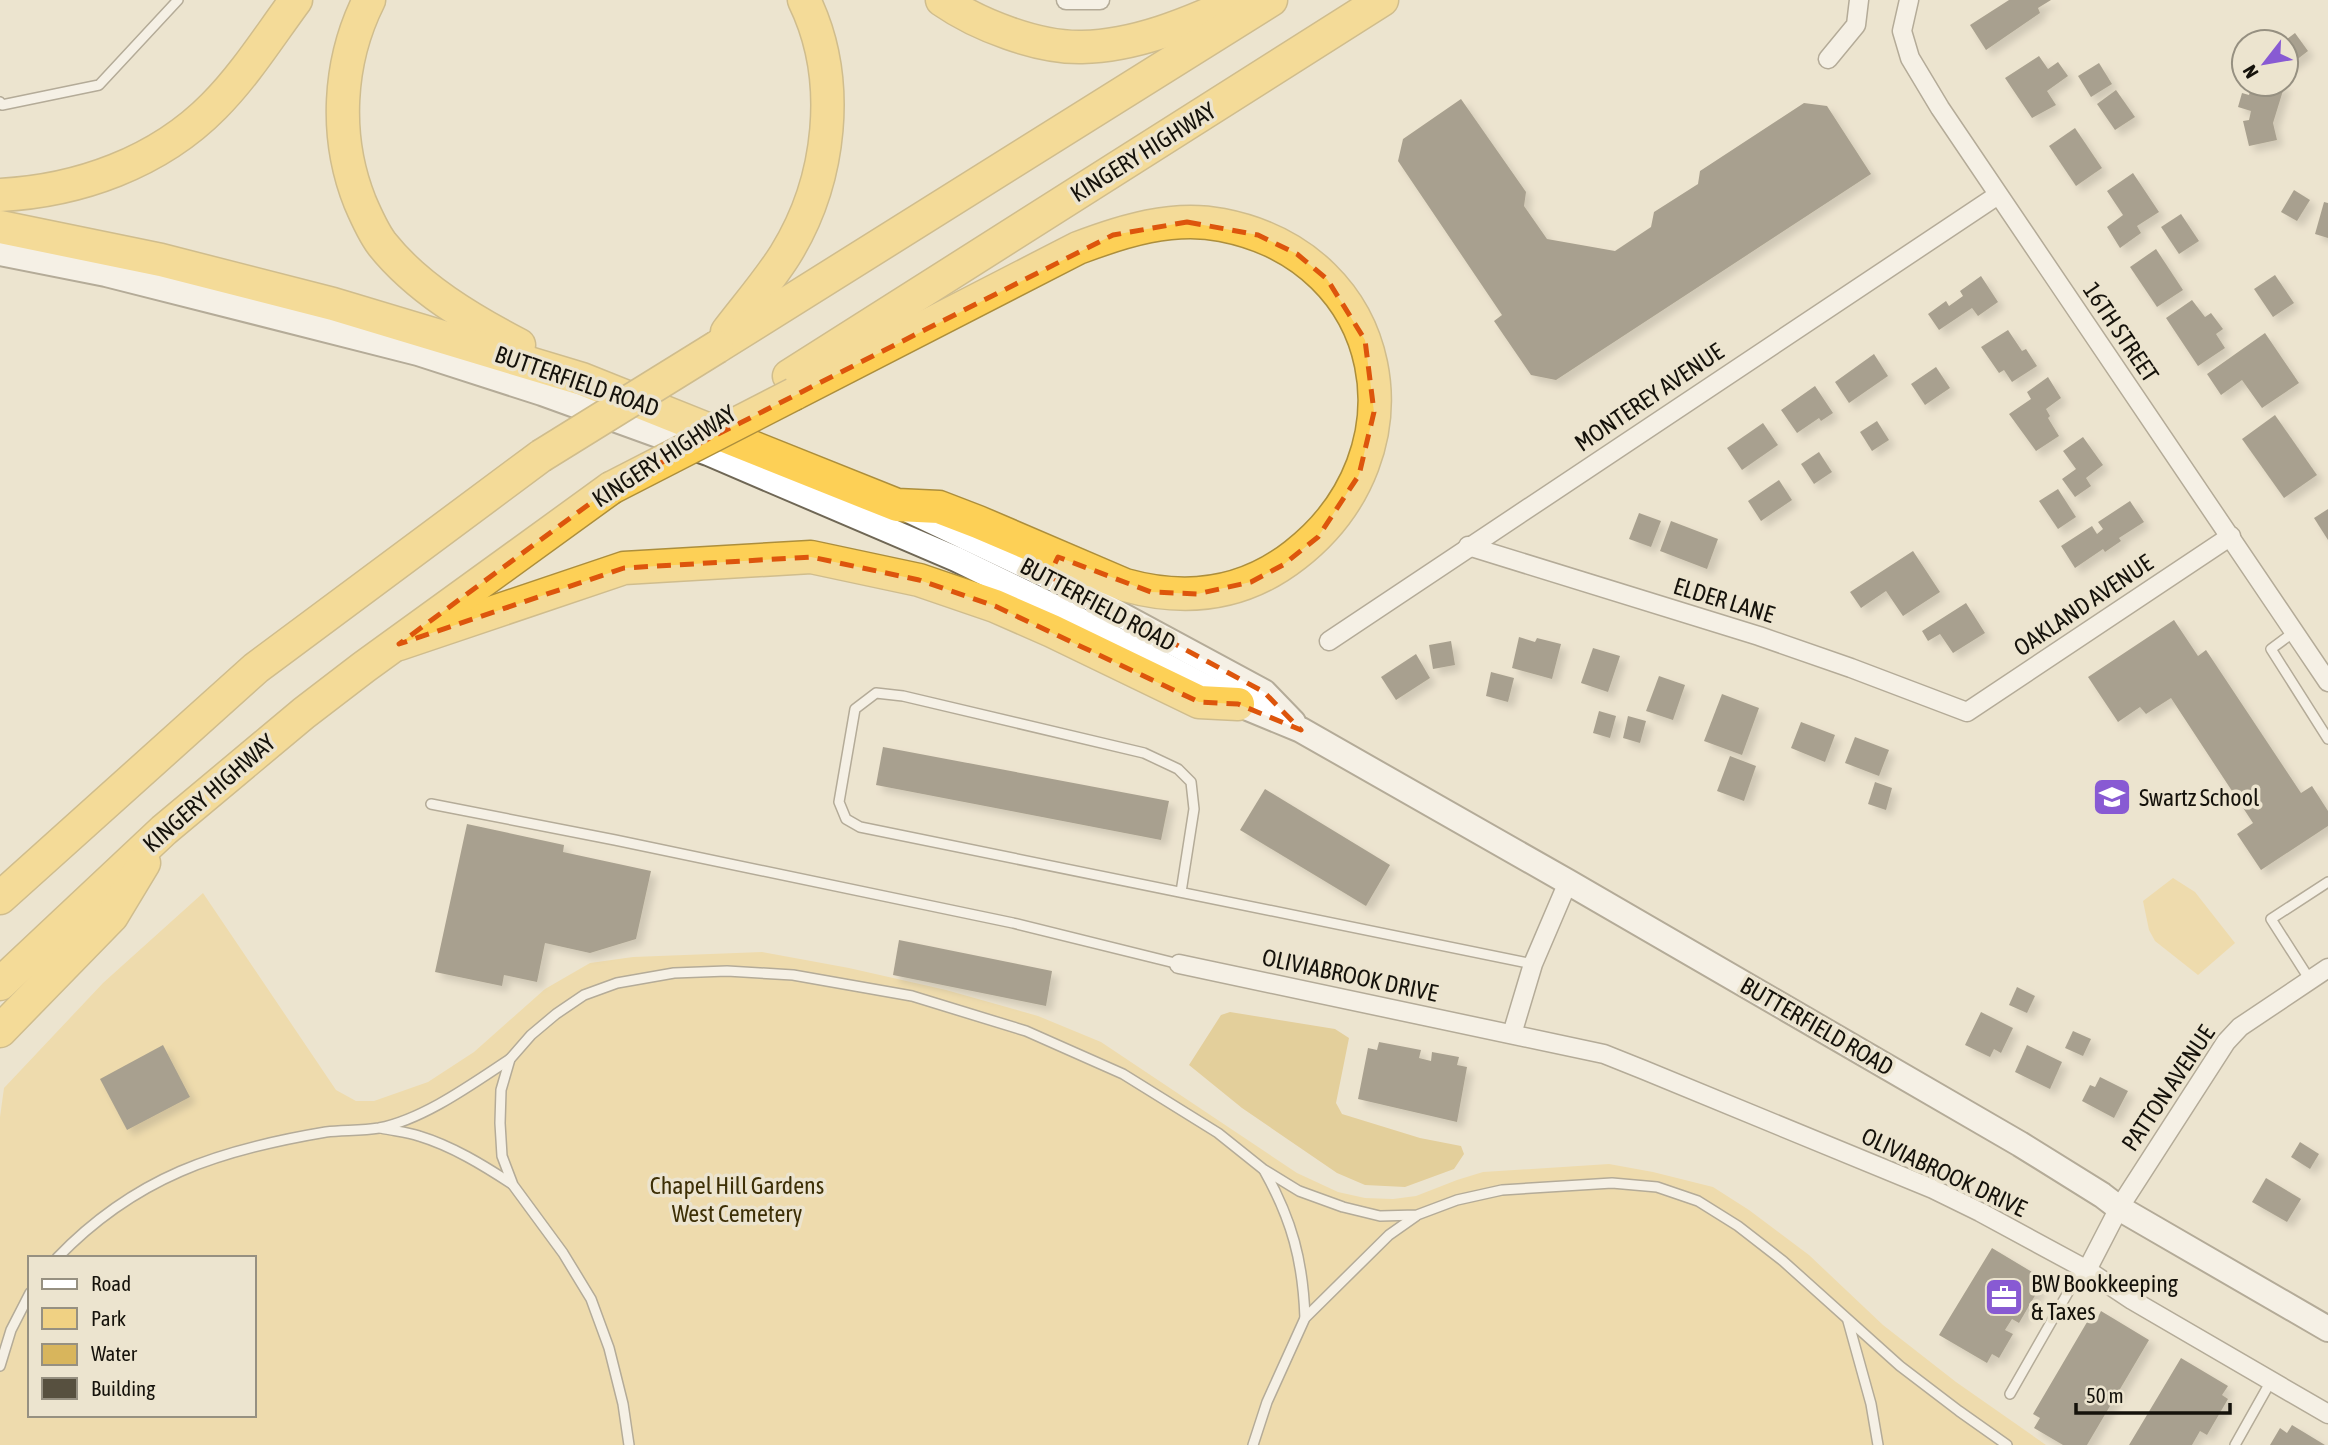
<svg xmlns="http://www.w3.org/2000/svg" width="2328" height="1445" viewBox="0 0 2328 1445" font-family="'Asap Condensed',sans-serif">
<defs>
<filter id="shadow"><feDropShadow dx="6" dy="6" stdDeviation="3.5" flood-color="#0004"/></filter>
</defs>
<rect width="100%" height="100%" fill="#ece4cf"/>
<g fill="#f0d183" fill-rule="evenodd">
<polygon points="2173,878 2195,892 2235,943 2198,975 2155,941 2149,930 2143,901"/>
<path d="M203 893 336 1090 356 1101H374L428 1082 474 1052 545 989 590 963 633 957 762 952 849 968 946 990 1038 1016 1101 1042 1297 1173 1338 1192 1365 1198 1393 1199 1416 1196 1457 1180 1483 1172 1609 1164 1653 1172 1713 1187 1749 1210 1809 1255 1883 1325 1956 1382 2046 1445H0V1117L4 1088 103 983ZM30 1258H254V1415H30Z"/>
</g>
<polygon fill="#d8b55c" points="1230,1012 1335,1029 1349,1038 1336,1103 1342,1114 1420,1138 1461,1146 1464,1154 1454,1169 1405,1187 1365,1185 1337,1173 1242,1108 1189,1065 1221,1015"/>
<g fill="#57503f" filter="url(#shadow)">
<polygon points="2009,0 2051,0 2038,8 2040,13 1986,50 1970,25"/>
<polygon points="2295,33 2308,51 2286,68 2286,42 2283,42"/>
<polygon points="2039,56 2048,69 2058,62 2068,76 2047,91 2056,105 2032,118 2005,78"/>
<polygon points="2099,63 2112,84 2091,97 2078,76"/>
<polygon points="2252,84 2285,84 2273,123 2277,140 2249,146 2243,121 2249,120 2251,111 2238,107 2242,93 2249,95"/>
<polygon points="2116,90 2135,117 2115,130 2097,104"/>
<polygon points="1461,99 1526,192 1524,206 1547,239 1615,251 1651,227 1654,212 1698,184 1700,171 1804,103 1827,106 1871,174 1556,380 1531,375 1494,321 1502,315 1398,161 1403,139"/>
<polygon points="2075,128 2102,168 2076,186 2049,146"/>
<polygon points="2133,173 2159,212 2137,226 2141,233 2120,248 2107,227 2123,215 2107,191"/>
<polygon points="2294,190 2310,200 2297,221 2281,212"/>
<polygon points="2324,202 2328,203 2328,238 2315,234"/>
<polygon points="2181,214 2199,241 2179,254 2161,227"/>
<polygon points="2156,249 2183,290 2157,307 2130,267"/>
<polygon points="2275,275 2294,303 2273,317 2254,289"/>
<polygon points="1981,276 1998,302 1978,316 1972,308 1939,330 1928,314 1946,301 1949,306 1963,296 1960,291"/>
<polygon points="2192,300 2205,317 2211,313 2223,329 2216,334 2225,348 2198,366 2166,318"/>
<polygon points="2008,330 2022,351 2026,349 2037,366 2012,382 2004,370 1999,373 1981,347"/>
<polygon points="2265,333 2299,383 2262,408 2242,380 2221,395 2207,374"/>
<polygon points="1874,354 1888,376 1849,403 1835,382"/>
<polygon points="1936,367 1950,388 1925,405 1911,384"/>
<polygon points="2048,377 2061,398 2046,409 2050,416 2048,418 2059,436 2036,451 2009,414 2031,399 2027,392"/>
<polygon points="1815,386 1833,413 1821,421 1819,418 1797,433 1781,410"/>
<polygon points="2275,415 2317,475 2284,498 2242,439"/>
<polygon points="1877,421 1889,440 1872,451 1860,432"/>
<polygon points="1763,423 1778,445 1742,470 1727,448"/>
<polygon points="2083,437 2103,465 2086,478 2091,486 2075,497 2062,479 2076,469 2063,451"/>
<polygon points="1819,452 1832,472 1814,484 1801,464"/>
<polygon points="1779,480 1792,500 1761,521 1748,501"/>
<polygon points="2058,489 2076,517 2058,529 2039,501"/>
<polygon points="2130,501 2144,522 2119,538 2121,541 2105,552 2103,549 2075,568 2061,546 2092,526 2097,534 2103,529 2098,522"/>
<polygon points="2328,509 2328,540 2314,518"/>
<polygon points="1639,513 1661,521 1651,547 1629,539"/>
<polygon points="1671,521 1718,539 1707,569 1660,551"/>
<polygon points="1913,551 1940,592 1903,616 1886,591 1861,608 1850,592"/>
<polygon points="1966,603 1985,633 1953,653 1940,634 1928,641 1922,631"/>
<polygon points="2174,620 2198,656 2206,650 2301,793 2312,786 2328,811 2328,826 2261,870 2237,834 2253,823 2171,698 2146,714 2140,707 2118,722 2088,677"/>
<polygon points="1519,637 1535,642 1537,638 1561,644 1552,679 1512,668"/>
<polygon points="1451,641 1455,665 1433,669 1429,645"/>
<polygon points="1593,648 1620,656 1608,692 1581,683"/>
<polygon points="1416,654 1430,678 1396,700 1381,677"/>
<polygon points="1491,672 1514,678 1508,702 1486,696"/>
<polygon points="1659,676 1685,685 1673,720 1646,711"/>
<polygon points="1722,694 1759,708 1742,755 1704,741"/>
<polygon points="1599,711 1616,716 1610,738 1593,733"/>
<polygon points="1628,716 1646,721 1640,743 1623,738"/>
<polygon points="1801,722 1835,735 1825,762 1791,748"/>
<polygon points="1855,737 1889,750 1879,776 1845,763"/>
<polygon points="883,747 1169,801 1161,840 876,785"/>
<polygon points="1730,756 1756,766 1744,801 1717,791"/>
<polygon points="1875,782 1892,788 1886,810 1868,804"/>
<polygon points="1265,789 1390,865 1366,906 1240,830"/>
<polygon points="467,824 564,845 563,852 651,871 636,939 590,953 545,943 537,982 504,975 502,986 435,972"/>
<polygon points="899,940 1052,971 1046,1006 893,975"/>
<polygon points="2017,987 2035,996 2027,1013 2009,1005"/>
<polygon points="1981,1012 2013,1028 2001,1053 1994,1049 1990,1057 1965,1045"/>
<polygon points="2073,1031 2091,1039 2083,1056 2065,1048"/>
<polygon points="1379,1042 1421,1050 1419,1058 1431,1061 1432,1052 1459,1057 1457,1065 1467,1067 1457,1122 1358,1099 1368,1048 1377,1050"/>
<polygon points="163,1045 190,1097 127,1130 100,1079"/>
<polygon points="2027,1045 2062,1062 2050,1089 2015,1072"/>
<polygon points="2100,1077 2128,1091 2114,1118 2082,1101 2090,1085 2095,1087"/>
<polygon points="2300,1142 2319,1154 2310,1169 2291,1157"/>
<polygon points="2266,1178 2301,1199 2287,1222 2252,1202"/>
<polygon points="1992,1248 2037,1275 2032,1282 2040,1287 2019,1323 2012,1319 2005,1330 2013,1334 1999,1358 1992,1354 1987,1363 1939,1335"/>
<polygon points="2101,1311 2149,1340 2087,1445 2063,1445 2034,1428 2040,1418 2033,1414 2090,1317 2096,1321"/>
<polygon points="2181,1358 2228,1386 2222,1395 2228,1399 2207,1435 2200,1431 2192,1445 2129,1445"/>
<polygon points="2292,1425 2325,1445 2270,1445 2280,1428 2287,1433"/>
</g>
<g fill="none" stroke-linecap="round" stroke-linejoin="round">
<g stroke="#6f6755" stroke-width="12">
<g id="lane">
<polyline points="0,102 2,105 99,85 178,0"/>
<polyline points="2294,632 2271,649 2328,739"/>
<polyline points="431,804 615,840 1013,923 1179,964"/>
<polyline points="1181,892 1194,809 1191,782 1178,769 1144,753 903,696 876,693 855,709 839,802 846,819 860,827 1533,964"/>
<polyline points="2310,980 2271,919 2328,882"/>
<path d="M381 1128C394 1131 407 1132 419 1136 452 1146 483 1165 512 1184"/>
<path d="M1264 1170C1292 1220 1303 1261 1305 1318"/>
<path d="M57 1258C135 1177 218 1150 326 1132 343 1130 361 1131 379 1128 424 1119 472 1084 510 1059"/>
<polyline points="1848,1321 1871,1404 1878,1445"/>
<polyline points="0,1366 11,1330 30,1293"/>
<polyline points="2010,1394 2082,1268"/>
<polyline points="629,1445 623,1404 609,1348 591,1299 563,1253 513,1185 502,1156 500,1123 501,1090 510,1059 531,1035 556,1014 584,995 617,983 674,973 727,971 793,975 912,996 1026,1031 1123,1074 1218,1133 1263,1169 1299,1191 1343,1207 1380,1216 1417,1215 1457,1200 1502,1190 1612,1183 1657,1187 1698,1201 1738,1226 1783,1261 1900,1366 1959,1411 2007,1445"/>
<polyline points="1253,1445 1267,1402 1305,1318 1389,1235 1416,1216"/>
<polyline points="2235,1445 2271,1381"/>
</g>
</g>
<g stroke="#6f6755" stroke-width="21">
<g id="street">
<polyline points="1066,0 1100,0"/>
<polyline points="1909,0 1902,31 1910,58 1940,108 2328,682"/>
<polyline points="1828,59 1856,25 1859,0"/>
<polyline points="1468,546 1759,636 1851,668 1967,712 2231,536"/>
<polyline points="1329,641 1998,195"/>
<polyline points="1179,964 1604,1054 1644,1070 1933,1189 1980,1212 2087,1270 2132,1300 2328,1414"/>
<polyline points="1512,1034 1533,964 1568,882"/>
<polyline points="2087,1270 2119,1208 2226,1042 2240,1027 2328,968"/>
</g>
</g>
<g stroke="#6f6755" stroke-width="28">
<g id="secondary">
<polyline points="0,253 106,274 418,353 542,393 708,453 956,559 1057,608 1238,704 1301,730 1568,882 2020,1144 2102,1195 2119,1208 2328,1329"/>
<polyline points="904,508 1064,584 1264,692 1293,722"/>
</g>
</g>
<g stroke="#ac8e3c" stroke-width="35">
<g id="highway">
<path d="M369 0C338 62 334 137 360 202 366 216 373 232 382 244 417 288 471 320 519 345"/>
<path d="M942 0C978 25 1038 48 1082 47 1135 46 1188 24 1236 2"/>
<path d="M0 195C78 191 158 163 214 106 245 75 270 35 296 0"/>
<path d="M0 227 161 260 333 304 582 379 897 505 939 507 978 522 1125 585C1186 602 1244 595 1295 555 1426 453 1391 258 1222 225 1173 215 1123 231 1078 248L794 394"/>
<path d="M727 332C746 307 768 282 785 255 831 181 843 80 804 0"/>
<polyline points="717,347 1271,0"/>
<polyline points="789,376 1382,0"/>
<polyline points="399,644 624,568 811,557 919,580 995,606 1052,631 1199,702 1238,704"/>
<polyline points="0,898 256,668 541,456"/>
<polyline points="0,984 164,830 304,713 364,667 611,488"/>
<polyline points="0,1031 112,916 144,863"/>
</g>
</g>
<use href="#lane" stroke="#fff" stroke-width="9"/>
<use href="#street" stroke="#fff" stroke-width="18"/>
<use href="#secondary" stroke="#fff" stroke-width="24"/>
<use href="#highway" stroke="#fdd056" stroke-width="32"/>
<g stroke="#ac8e3c" stroke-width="35" stroke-linecap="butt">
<g id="highway-bridge">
<polyline points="541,456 717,347"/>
<polyline points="611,488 794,394"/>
</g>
</g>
<use href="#highway-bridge" stroke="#fdd056" stroke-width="32"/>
</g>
<path d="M0 0H2328V1445H0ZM1187 222 1258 235 1297 254 1327 279 1365 340 1374 412 1359 475 1318 537 1283 565 1251 582 1197 594 1151 592 1058 557 1049 576 1264 692 1301 730 1238 704 1199 702 995 606 919 580 811 557 624 568 399 644 611 488 1113 235Z" fill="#ece4cf" fill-opacity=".55" fill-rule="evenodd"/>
<path fill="none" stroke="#dd550c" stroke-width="5" stroke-dasharray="14 9" stroke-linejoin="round" d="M1187 222 1258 235 1297 254 1327 279 1365 340 1374 412 1359 475 1318 537 1283 565 1251 582 1197 594 1151 592 1058 557 1049 576 1264 692 1301 730 1238 704 1199 702 995 606 919 580 811 557 624 568 399 644 611 488 1113 235Z"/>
<defs>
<g id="school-square" transform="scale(2.0125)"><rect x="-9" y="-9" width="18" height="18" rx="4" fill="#885ad3" stroke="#ece4cf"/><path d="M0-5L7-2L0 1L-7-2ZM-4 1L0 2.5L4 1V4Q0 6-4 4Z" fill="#fff"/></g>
<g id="office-square" transform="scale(2.0125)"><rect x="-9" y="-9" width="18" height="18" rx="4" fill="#885ad3" stroke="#ece4cf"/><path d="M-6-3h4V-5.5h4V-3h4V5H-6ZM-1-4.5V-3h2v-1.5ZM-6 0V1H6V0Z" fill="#fff"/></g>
</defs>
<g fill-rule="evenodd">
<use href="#school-square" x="2112" y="797"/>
<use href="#office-square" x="2004" y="1297"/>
</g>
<g text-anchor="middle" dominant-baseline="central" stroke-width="7" stroke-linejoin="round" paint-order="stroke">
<g font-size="24" fill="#15120b" stroke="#ece4cf">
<text transform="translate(1143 152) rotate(-32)">KINGERY HIGHWAY</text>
<text transform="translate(2121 332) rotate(56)">16TH STREET</text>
<text transform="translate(577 381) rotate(19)">BUTTERFIELD ROAD</text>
<text transform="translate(1649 397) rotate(-34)">MONTEREY AVENUE</text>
<text transform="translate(664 456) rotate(-33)">KINGERY HIGHWAY</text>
<text transform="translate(1724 600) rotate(17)">ELDER LANE</text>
<text transform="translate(1098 604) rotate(28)">BUTTERFIELD ROAD</text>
<text transform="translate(2083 605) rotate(-34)">OAKLAND AVENUE</text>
<text transform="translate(209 793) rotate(-41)">KINGERY HIGHWAY</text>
<text transform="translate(1350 975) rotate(12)">OLIVIABROOK DRIVE</text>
<text transform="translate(1817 1026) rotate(30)">BUTTERFIELD ROAD</text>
<text transform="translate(2168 1088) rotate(-56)">PATTON AVENUE</text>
<text transform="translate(1944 1172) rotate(25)">OLIVIABROOK DRIVE</text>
</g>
<g font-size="24" fill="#15120b" stroke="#ece4cf" text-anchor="start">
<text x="2139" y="797">Swartz School</text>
<text x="2031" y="1283">BW Bookkeeping<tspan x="2031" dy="28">&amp; Taxes</tspan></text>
</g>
<g font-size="24" fill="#3d2f06" stroke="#ece4cf">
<text x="737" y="1185">Chapel Hill Gardens<tspan x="737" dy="28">West Cemetery</tspan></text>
</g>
</g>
<rect x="28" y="1256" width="228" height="161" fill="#ece4cf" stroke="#969081" stroke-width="2"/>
<rect x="42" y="1279" width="35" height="10" fill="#ffffff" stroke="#969081" stroke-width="2"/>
<text x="91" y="1291" font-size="21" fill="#15120b">Road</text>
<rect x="42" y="1308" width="35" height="21" fill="#f0d183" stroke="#969081" stroke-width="2"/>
<text x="91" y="1326" font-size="21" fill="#15120b">Park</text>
<rect x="42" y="1344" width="35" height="21" fill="#d8b55c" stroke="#969081" stroke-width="2"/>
<text x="91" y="1361" font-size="21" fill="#15120b">Water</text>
<rect x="42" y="1378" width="35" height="21" fill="#57503f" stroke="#969081" stroke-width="2"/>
<text x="91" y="1396" font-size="21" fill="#15120b">Building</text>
<g transform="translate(2265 63) rotate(239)"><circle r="33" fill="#ece4cf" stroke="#969081" stroke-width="2"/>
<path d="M0-5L12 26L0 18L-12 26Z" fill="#885ad3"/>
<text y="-10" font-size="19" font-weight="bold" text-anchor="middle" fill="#15120b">N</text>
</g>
<path d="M2076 1403v10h154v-10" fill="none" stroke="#15120b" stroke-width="3.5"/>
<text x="2086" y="1403" font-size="21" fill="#15120b" stroke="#ece4cf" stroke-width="5" paint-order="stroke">50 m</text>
</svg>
